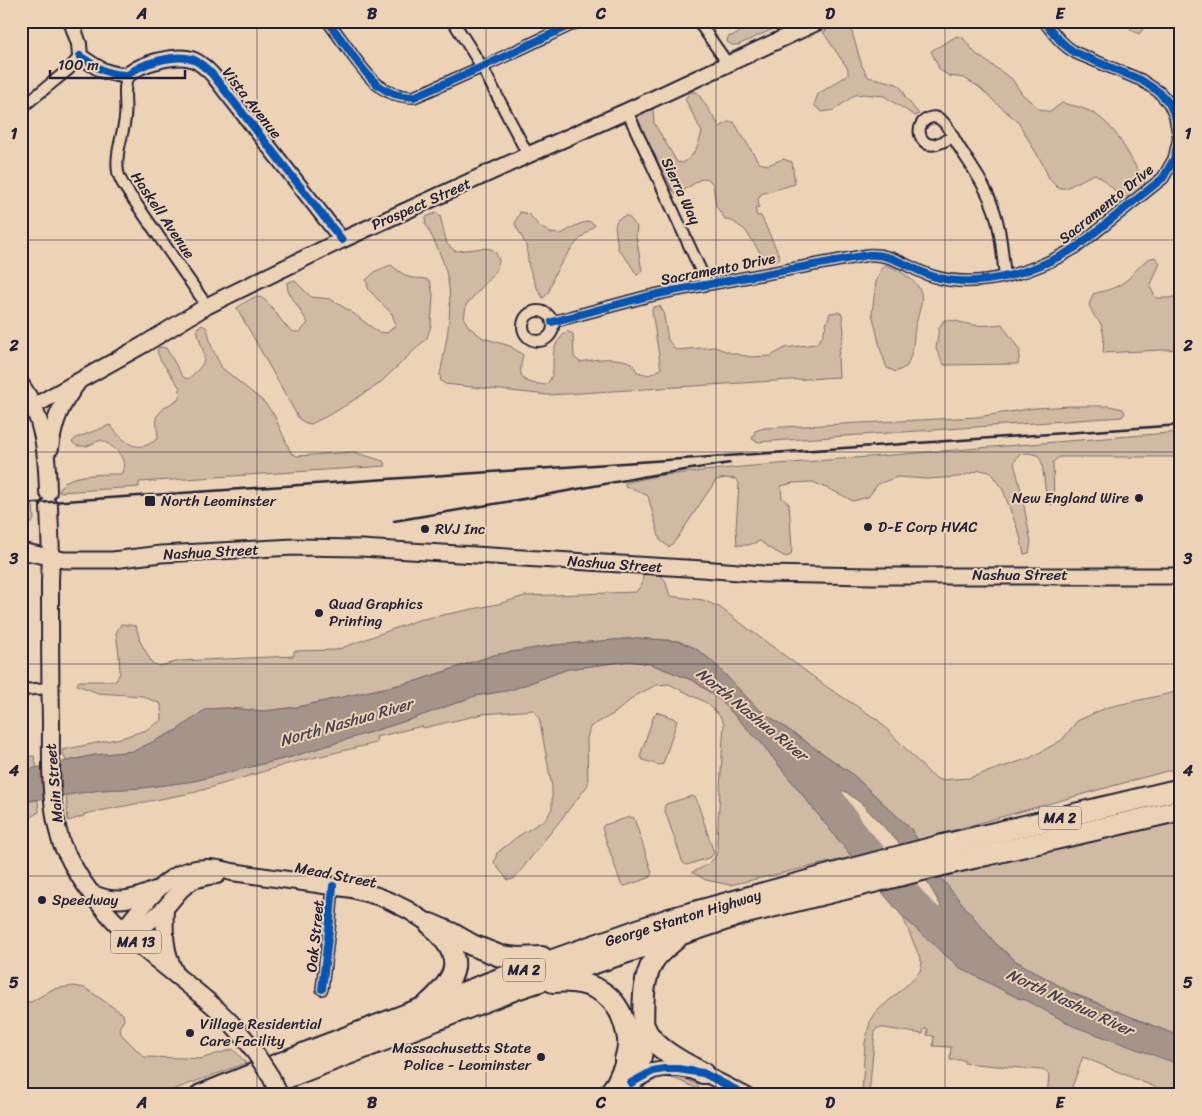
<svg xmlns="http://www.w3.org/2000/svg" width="1202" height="1116" viewBox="0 0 1202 1116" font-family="Sriracha,sans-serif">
<rect width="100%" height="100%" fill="#edd3b5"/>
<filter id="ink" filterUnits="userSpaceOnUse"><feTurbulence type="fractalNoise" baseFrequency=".02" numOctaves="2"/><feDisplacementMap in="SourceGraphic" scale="10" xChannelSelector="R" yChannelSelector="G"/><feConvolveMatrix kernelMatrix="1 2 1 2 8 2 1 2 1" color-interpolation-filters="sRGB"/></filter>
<g filter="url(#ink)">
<g fill="#d0baa4" stroke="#796e70">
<polygon points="751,21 791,21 738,45 732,45 727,42 728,37 737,34"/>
<polygon points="843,21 847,22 850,25 862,66 868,77 882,80 897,84 903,90 905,97 919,114 915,116 884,96 864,94 855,95 834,110 822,112 814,105 818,94 848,75 848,69 823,32"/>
<polygon points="1129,21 1149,21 1139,34 1131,30"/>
<path d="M957 36 963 38 976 54 1012 79 1022 94 1039 109 1050 112 1062 103C1071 105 1081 107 1089 111 1117 124 1128 156 1144 180L1145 187C1141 190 1136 194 1131 196 1119 202 1107 178 1094 174L1066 188H1058L1050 180 1041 161 1018 122 995 102 979 87 964 78 949 76 940 70 931 51Z"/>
<path d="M690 92H697L720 127 728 122H734L759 163 768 165 783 159 792 162 795 184 761 194 758 199 759 207 755 208 757 216H761L780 257 777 261 765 260 745 230 734 222 725 219 716 206 713 184 707 178 699 180 677 195 673 191 636 118 637 114C642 112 647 108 653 109L654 123 677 162 683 163C696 154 698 146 702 132L685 99Z"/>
<path d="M520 212 529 214 539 226 550 233 561 234 577 225 589 221 595 225C579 238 564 256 555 274 550 283 552 292 543 298L536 286 529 267 526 245 515 224Z"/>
<path d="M436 213 440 216 447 244 455 251C463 251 488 246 493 250 496 252 498 257 499 261L496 271 466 305 464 319 469 327 483 338 510 346 523 355C517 381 522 382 546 385 558 372 550 361 555 347 557 341 562 336 567 331L573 334 574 357 580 362C597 359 616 356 632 363L637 372 649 375 661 369 652 311 653 307 660 306 663 311 668 340 676 350 715 347 731 353 751 357 771 356 785 348 816 344 822 337 830 313 838 312 842 314 844 332 838 356 839 377 548 395 445 384 441 381 440 375C447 337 457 297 442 259 438 247 431 235 425 223L426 217Z"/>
<polygon points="624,216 628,216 637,227 636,236 642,271 637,275 628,261 618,249 615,226 617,220"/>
<path d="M1155 257 1160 263 1150 287 1156 298H1169L1181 295V349L1103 353 1104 337 1101 324 1095 317 1089 305 1093 294C1103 291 1115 289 1124 282 1135 275 1141 259 1155 257Z"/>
<path d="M391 265C398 270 405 277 413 278 421 279 421 277 430 281L433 295 431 326 427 338 379 384 335 412 311 424 306 423 299 419 237 308C243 304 251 297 258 297 270 298 281 325 292 331 293 332 298 332 300 332L308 323 288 291 287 283 294 280 311 297 330 299 350 311 378 332 387 333 396 325 392 314 369 290 366 280 376 271Z"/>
<path d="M885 265C896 267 918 281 921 293 923 302 919 311 917 320 914 329 914 338 913 347 912 354 909 360 907 366L896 372 887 368 881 351 872 313 876 282 882 267Z"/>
<path d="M944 320C956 320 962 323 973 325 983 326 993 325 1002 324L1020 351 1018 364 944 365 936 349 939 328Z"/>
<path d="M202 325 207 328 212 348 222 368 265 403 274 415 291 453 297 456 354 452 383 461 386 466 139 482V487L59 492C61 486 63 482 69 480 81 474 107 474 121 474 130 459 114 446 101 440L87 446H77L72 442 76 438 110 425C124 442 137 456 158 438L156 417 165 407 179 399 180 388 160 359 157 351 159 347 166 348 183 377 188 379C215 357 201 355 197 328Z"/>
<polygon points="1073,406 1109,406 1123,409 1125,413 1122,417 758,442 752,439 755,431 764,428 977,417 1035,408"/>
<polygon points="1181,432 1181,457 1059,457 1053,462 1054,501 1052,505 1047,502 1042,463 1038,455 1028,453 1019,454 1014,463 1020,486 1031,542 1029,553 1024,554 1020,536 1003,490 990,472 980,470 959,477 927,479 897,477 878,484 868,497 853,501 842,495 813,482 793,483 781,486 782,498 789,504 792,548 791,555 786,557 769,548 760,541 748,545 737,545 736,529 739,483 736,479 725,478 716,480 676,540 669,547 660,540 648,496 636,490 625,487 625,483 656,476 741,467"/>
<polygon points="33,506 34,519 32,523 21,525 21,508"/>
<polygon points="657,572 665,580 670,596 703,600 719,607 827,687 878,720 930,774 939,780 969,778 1030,758 1062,740 1077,721 1108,707 1181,691 1181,767 918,840 911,829 851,773 757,708 712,661 695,648 678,641 637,638 554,645 494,655 416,681 297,707 264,711 227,708 206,709 177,730 134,751 95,755 66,761 62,750 121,738 146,730 162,720 161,704 142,696 98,693 77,685 79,681 116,681 120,673 119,655 116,633 121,624 136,626 140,641 152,663 159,666 181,661 294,656 294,651 336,650 418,620 498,604 525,596 636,592 642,584 643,575"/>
<path d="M629 661 651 664 694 681 719 699 762 744 852 857 730 885 706 880 692 872C700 869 714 863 717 853 718 849 717 845 717 841L724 723 719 715 707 703 669 684 656 685 635 696 615 713 590 727 587 738 588 785 514 879 508 880 494 863 497 853 517 837 547 818 552 808V787L539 717 534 710 483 714 423 728 422 726 376 737 377 742 376 743 291 763 196 792 84 814V816L68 821 66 795 100 790 142 788 194 781 291 757 412 719 475 696 511 690 568 669Z"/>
<polygon points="657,712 673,718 677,721 663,764 659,765 643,760 640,756 654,715"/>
<polygon points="34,756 37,768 21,771 21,757"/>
<polygon points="692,796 696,798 714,853 711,857 687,865 683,863 664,808 666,804"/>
<polygon points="38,800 39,812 21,823 21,802"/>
<polygon points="630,817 634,818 652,873 649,878 625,886 621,884 602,828 604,825"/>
<polygon points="1181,821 1181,1037 1070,992 1016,961 996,944 938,875"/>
<polygon points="903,917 960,968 1018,998 1026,1000 1181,1065 1181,1095 1176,1095 1162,1090 1083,1057 1069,1095 1047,1095 1049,1076 1048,1073 1042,1070 964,1063 964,1060 950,1060 951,1047 933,1046 934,1036 927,1035 928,1029 924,1029 923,1034 884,1028 877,1028 875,1031 869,1095 862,1095 865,1043 870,1022 876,1012 908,984 920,971 922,963"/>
<polygon points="74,986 85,988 123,1014 124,1020 119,1028 122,1035 144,1057 185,1058 200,1059 233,1049 246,1063 159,1095 21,1095 21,1002 31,1002 53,989"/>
<path d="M663 1075 680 1076 698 1085V1089L696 1094V1088C672 1077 656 1068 638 1095H630L648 1080Z"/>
</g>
<path fill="#a59489" stroke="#71666a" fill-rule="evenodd" d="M637 638 678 641 695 648 712 661 757 708 851 773 911 829 941 878 996 944 1016 961 1070 992 1181 1037V1065L1073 1026 1026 1000 1018 998 960 968 903 917 843 846 762 744 719 699 694 681 651 664 629 661 568 669 511 690 475 696 412 719 291 757 194 781 142 788 100 790 21 802V771L95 755 134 751 177 730 206 709 227 708 264 711 297 707 416 681 494 655 554 645ZM836 791H845L862 804 914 859 941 906 936 918C896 889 867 848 837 810L834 801Z"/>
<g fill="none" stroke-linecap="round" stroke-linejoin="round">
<polyline stroke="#a59489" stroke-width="16" points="823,778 862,834 924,905 953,930"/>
<g stroke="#22223b" stroke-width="14">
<g id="minor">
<path d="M328 21C336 33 345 44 353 56 370 79 383 97 414 97L482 67 579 21"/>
<polyline points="453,21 482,67 528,155"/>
<polyline points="698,21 728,64"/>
<path d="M128 75C122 89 127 103 125 118 123 136 115 153 118 172 119 178 123 184 126 189L207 306"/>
<polyline points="21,108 69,69 80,56"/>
<polyline points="627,111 707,284"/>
<path d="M953 137C943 141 930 151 922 139 920 136 919 132 920 128 922 119 933 114 941 120 948 125 952 135 956 142 968 162 984 182 992 205 1001 227 1002 253 1005 276"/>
<circle cx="538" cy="326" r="15"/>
<path d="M552 322 645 297 672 291 868 255C892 253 910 269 932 276 979 291 1039 271 1078 246L1163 178 1174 159 1179 138 1175 116 1169 103 1159 92 1141 80 1076 53C1062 45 1054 34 1044 21"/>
<polyline points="21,690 50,688"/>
<polyline points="322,989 330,921 333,886"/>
</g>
</g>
<g stroke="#22223b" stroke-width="18">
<g id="tertiary">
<path d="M71 21 79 44 80 56C98 68 106 75 128 75 140 63 178 53 194 60 201 63 207 69 212 74L342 240"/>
<polyline points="631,1083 653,1071 664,1069 678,1069 703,1073 746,1095"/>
</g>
</g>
<g stroke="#22223b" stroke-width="19">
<g id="secondary">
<polyline points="34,406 143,345 207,306 223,298 342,240 528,155 627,111 820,21"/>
<polyline points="21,551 64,560 113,560 161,554 294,547 361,548 702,569 763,574 871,576 1181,576"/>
</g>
</g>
<g stroke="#22223b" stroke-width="20">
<g id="primary">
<path d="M21 385C44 417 47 454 48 492"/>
<path d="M50 448C54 420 60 406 77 383"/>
<path d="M49 506 51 557 50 581C50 628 50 675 51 721 51 760 49 804 61 842 63 849 68 855 71 862 85 888 103 910 124 931 165 972 218 1000 252 1048"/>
<path d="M91 893C114 904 133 900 155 890"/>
<path d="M165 908C164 931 164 952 175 972"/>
<path d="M123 930C154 893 176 855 232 872L352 889 377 896 390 901 408 910 430 924"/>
<polyline points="131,937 165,908 181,889 193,880 208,876 217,875"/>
<polyline points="606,1095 615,1082 625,1060"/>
<polyline points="622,1095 631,1083"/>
</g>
</g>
<g stroke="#22223b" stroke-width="24">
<g id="motorway">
<polyline points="430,924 451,933 472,945 500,956 519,958 542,957"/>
<path d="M553 982C585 979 614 990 624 1022 626 1030 629 1037 628 1045 628 1050 626 1055 625 1060"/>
<path d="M428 1004C458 977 465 959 435 929"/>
<path d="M644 1026C646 1031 649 1036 653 1040 664 1053 687 1065 703 1073"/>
<path d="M631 1083C655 1046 632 996 654 960 660 951 668 946 676 939"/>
<polyline points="201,1095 313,1050 499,979 669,919 855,868 939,846 1181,789"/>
<polyline points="242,1095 519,988 742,914 947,864 1181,810"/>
</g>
</g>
<use href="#minor" stroke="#edd3b5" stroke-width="10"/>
<use href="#tertiary" stroke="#edd3b5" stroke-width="14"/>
<use href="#secondary" stroke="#edd3b5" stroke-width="15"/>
<use href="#primary" stroke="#edd3b5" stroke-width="16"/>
<use href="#motorway" stroke="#edd3b5" stroke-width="20"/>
<g stroke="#22223b" stroke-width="2.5">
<polyline points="21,504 1181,425"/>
<polyline points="394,521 535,497 653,475 730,463"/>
</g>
<g stroke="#22223b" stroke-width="20" stroke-linecap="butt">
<polyline id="primary-bridge" points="252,1048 271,1077 279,1094"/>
</g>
<use href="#primary-bridge" stroke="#edd3b5" stroke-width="16"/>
<g stroke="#edd3b5" stroke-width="11">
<g id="cycleway">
<path d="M328 21C336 33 345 44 353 56 370 79 383 97 414 97L482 67 579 21"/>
<path d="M80 56C98 68 106 75 128 75 140 63 178 53 194 60 201 63 207 69 212 74L342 240"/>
<path d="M552 322 645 297 672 291 868 255C892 253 910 269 932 276 979 291 1039 271 1078 246L1163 178 1174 159 1179 138 1175 116 1169 103 1159 92 1141 80 1076 53C1062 45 1054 34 1044 21"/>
<polyline points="322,989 330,921 333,886"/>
<polyline points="631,1083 653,1071 664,1069 678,1069 703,1073 746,1095"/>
</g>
</g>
<use href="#cycleway" stroke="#0057b8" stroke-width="8"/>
</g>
</g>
<path fill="none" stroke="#22223b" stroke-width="1" stroke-opacity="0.55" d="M257 21V1095M486 21V1095M716 21V1095M945 21V1095M21 240H1181M21 452H1181M21 664H1181M21 876H1181"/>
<g fill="#22223b" stroke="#edd3b5" stroke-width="2">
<circle cx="1139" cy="498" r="5"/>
<rect x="144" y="495" width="12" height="12" rx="2.5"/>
<circle cx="868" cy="527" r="5"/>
<circle cx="425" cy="529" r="5"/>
<circle cx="319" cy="613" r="5"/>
<circle cx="42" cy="900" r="5"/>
<circle cx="190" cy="1033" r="5"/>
<circle cx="541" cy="1057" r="5"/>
</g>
<g text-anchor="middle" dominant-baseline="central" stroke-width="4" stroke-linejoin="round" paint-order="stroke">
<g fill="#edd3b5" stroke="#5f5760" stroke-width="1">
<rect x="1039" y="806.5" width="42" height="23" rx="4"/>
<rect x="111" y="930.5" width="50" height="23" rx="4"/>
<rect x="503" y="958.5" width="42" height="23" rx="4"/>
</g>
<g font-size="14" font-weight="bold" fill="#22223b">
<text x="1060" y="818">MA 2</text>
<text x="136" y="942">MA 13</text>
<text x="524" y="970">MA 2</text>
</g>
<g font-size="15" fill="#22223b" stroke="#edd3b5">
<text transform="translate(252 103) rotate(52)">Vista Avenue</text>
<text transform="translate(681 191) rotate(65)">Sierra Way</text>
<text transform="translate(421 204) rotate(-24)">Prospect Street</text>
<text transform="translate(1106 204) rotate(-39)">Sacramento Drive</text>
<text transform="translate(163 215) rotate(56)">Haskell Avenue</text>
<text transform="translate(718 269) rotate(-11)">Sacramento Drive</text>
<text transform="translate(211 552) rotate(-3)">Nashua Street</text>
<text transform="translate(615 564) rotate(4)">Nashua Street</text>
<text x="1020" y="575">Nashua Street</text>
<text transform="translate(54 783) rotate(-95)">Main Street</text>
<text transform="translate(336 875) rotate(11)">Mead Street</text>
<text transform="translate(683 918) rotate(-17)">George Stanton Highway</text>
<text transform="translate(315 936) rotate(-84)">Oak Street</text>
</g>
<g font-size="15" fill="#22223b" stroke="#edd3b5" text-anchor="start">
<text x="1129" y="498" text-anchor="end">New England Wire</text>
<text x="161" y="501">North Leominster</text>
<text x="878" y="527">D-E Corp HVAC</text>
<text x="435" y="529">RVJ Inc</text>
<text x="329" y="604">Quad Graphics<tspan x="329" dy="17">Printing</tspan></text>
<text x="52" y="900">Speedway</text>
<text x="200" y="1024">Village Residential<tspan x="200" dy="17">Care Facility</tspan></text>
<text x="531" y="1048" text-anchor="end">Massachusetts State<tspan x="531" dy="17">Police - Leominster</tspan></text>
</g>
<g font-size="16" font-style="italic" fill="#494452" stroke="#edd3b5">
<text transform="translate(752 714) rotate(39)">North Nashua River</text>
<text transform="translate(346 722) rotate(-16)">North Nashua River</text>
<text transform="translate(1070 1002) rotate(25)">North Nashua River</text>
</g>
</g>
<rect width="1202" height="1116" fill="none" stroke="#edd3b5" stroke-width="55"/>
<path d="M50 70v8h135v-8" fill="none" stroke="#22223b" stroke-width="2.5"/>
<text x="58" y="70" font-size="15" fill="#22223b" stroke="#edd3b5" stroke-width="4" paint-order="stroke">100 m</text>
<rect x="28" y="28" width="1146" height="1060" fill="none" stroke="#22223b" stroke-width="2"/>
<g font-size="16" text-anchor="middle" font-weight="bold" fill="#22223b">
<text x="142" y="19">A</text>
<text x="372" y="19">B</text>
<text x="601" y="19">C</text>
<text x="830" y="19">D</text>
<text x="1060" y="19">E</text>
<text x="14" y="139">1</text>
<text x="1188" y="139">1</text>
<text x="14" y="351">2</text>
<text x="1188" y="351">2</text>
<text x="14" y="564">3</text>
<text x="1188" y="564">3</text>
<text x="14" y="776">4</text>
<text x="1188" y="776">4</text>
<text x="14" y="988">5</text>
<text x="1188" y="988">5</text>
<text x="142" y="1108">A</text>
<text x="372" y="1108">B</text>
<text x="601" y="1108">C</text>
<text x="830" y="1108">D</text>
<text x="1060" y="1108">E</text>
</g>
</svg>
